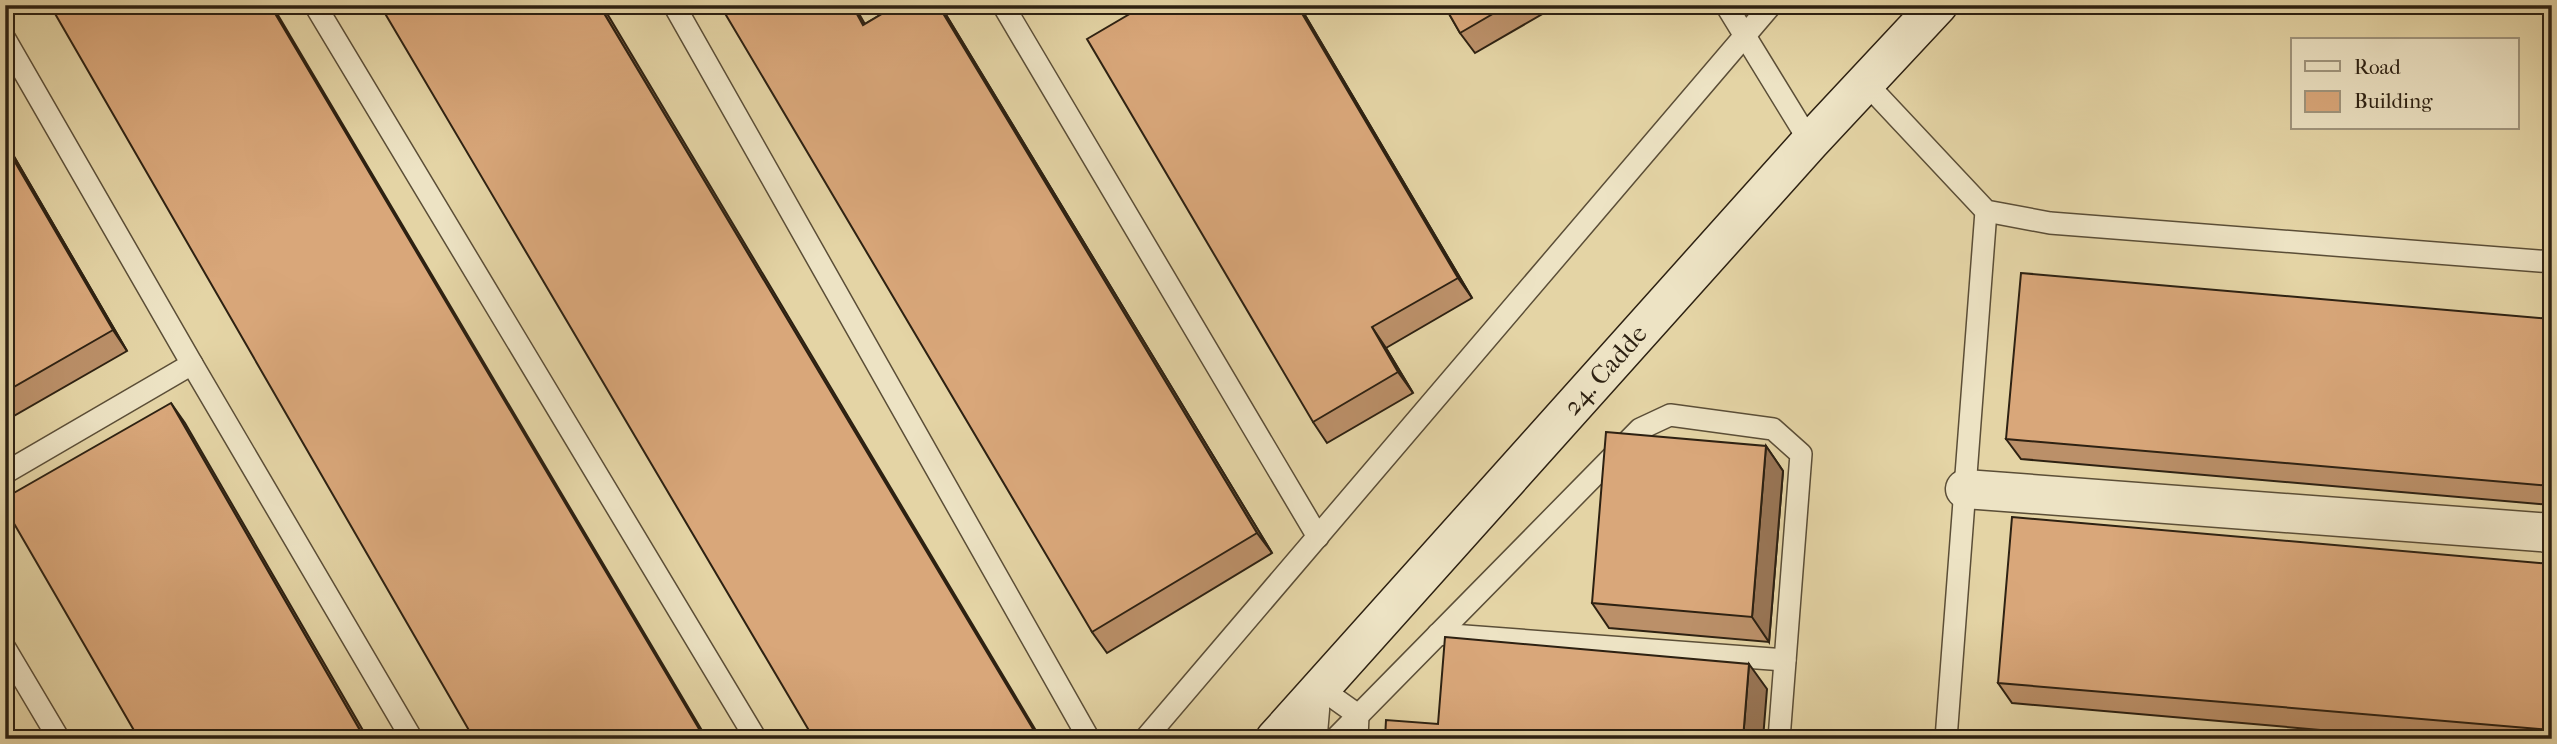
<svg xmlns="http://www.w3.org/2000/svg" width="2557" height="744" viewBox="0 0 2557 744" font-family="'IM FELL French Canon',serif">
<rect width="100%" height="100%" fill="#e4d4a5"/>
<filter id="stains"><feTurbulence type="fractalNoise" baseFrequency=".00286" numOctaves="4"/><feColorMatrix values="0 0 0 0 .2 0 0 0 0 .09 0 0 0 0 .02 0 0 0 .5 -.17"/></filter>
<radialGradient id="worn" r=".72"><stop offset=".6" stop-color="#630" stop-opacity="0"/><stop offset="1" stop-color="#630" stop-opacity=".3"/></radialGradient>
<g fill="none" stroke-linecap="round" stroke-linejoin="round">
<g stroke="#5b4e37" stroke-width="24">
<g id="lane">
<polyline points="315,5 756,739"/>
<polyline points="674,5 1089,739"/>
<polyline points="1003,5 1318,537"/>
<polyline points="1726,5 1810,142"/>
<polyline points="5,39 192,364 412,739"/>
<polyline points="1865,82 1986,211 2050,223 2552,262"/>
<polyline points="5,473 192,364"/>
<polyline points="1438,634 1785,660"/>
<polyline points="5,648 59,739"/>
<polyline points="1320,688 1358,715 1357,739"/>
<polyline points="1145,739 1771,5"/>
<polyline points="1316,739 1320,693"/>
<polyline points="1335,739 1640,429 1670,415 1773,429 1801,454 1779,739"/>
<polyline points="1946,739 1986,211"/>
</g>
</g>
<g stroke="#5b4e37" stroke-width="41">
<polyline id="street" points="1965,489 2552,533"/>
</g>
<g stroke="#2d2112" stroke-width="41">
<polyline id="secondary" points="1275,739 1810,142 1938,5"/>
</g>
<use href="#lane" stroke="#ede3c4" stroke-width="21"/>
<use href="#street" stroke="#ede3c4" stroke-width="38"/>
<use href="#secondary" stroke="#ede3c4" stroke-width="38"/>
</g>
<g fill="#bb9069" stroke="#2d2112" stroke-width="2">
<polygon points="897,5 940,5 1272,553 1107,653 1092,632 865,24"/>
<polygon points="1299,5 1472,298 1386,348 1413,393 1327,443 1313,422"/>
<polygon points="1444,5 1558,5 1475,53 1460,33"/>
<polygon points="5,141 127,351 5,421"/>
<polygon points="2552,319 2552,505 2021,459 2006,439"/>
<polygon points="1766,446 1783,471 1769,642 1609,628 1592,603"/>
<polygon points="2552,564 2552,739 2424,739 2012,703 1998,683"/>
</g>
<g fill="#987555" stroke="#2d2112" stroke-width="2">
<polygon points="270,5 272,5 707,739 705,739"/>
<polygon points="599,5 602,5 1041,739 1039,739"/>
<polygon points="852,5 854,5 877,45 863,25"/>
<polygon points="938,5 940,5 942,8 1272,553 1257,533"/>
<polygon points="1297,5 1299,5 1472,298 1458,278"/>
<polygon points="5,141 127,351 113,330 5,145"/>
<polygon points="1372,327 1386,348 1413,393 1398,372"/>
<polygon points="171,403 185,423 368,739 365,739"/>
<polygon points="1766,446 1783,471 1769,642 1752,617"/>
<polygon points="1749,664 1767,689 1763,739 1743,739"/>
<polygon points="5,717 18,739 15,739 5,722"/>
</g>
<g fill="#d9a77a" stroke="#2d2112" stroke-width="2">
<polygon points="50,5 270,5 705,739 474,739"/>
<polygon points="380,5 599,5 1039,739 814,739"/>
<polygon points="720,5 852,5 863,25 897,5 938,5 1257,533 1092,632"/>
<polygon points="1145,5 1297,5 1458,278 1372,327 1398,372 1313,422 1087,39"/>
<polygon points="1444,5 1508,5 1460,33"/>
<polygon points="5,145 113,330 5,392"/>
<polygon points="2021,273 2552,319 2552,486 2006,439"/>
<polygon points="171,403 365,739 139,739 5,508 5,498"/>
<polygon points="1606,432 1766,446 1752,617 1592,603"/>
<polygon points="2012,517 2552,564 2552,730 1998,683"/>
<polygon points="1445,637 1749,664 1743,739 1385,739 1386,720 1438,724"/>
<polygon points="5,722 15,739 5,739"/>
</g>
<g text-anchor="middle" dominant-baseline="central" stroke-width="5" stroke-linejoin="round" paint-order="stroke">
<g font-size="26" fill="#2d2112" stroke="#ede3c4">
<text transform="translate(1605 370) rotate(-48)">24. Cadde</text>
</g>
</g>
<rect width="2557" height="744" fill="none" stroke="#e4d4a5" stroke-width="28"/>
<rect x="7" y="7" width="2543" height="730" fill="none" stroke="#2d2112" stroke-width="3.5"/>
<rect x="14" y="14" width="2529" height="716" fill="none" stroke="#2d2112" stroke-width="2"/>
<rect x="2291" y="38" width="228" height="91" fill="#ede3c4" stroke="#a0957d" stroke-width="2"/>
<rect x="2305" y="61" width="35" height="10" fill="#ede3c4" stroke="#a0957d" stroke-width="2"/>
<text x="2354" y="74" font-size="21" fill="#2d2112">Road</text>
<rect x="2305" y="91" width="35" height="21" fill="#d9a77a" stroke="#a0957d" stroke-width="2"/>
<text x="2354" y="108" font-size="21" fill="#2d2112">Building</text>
<rect width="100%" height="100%" filter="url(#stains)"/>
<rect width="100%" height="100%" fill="url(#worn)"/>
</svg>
